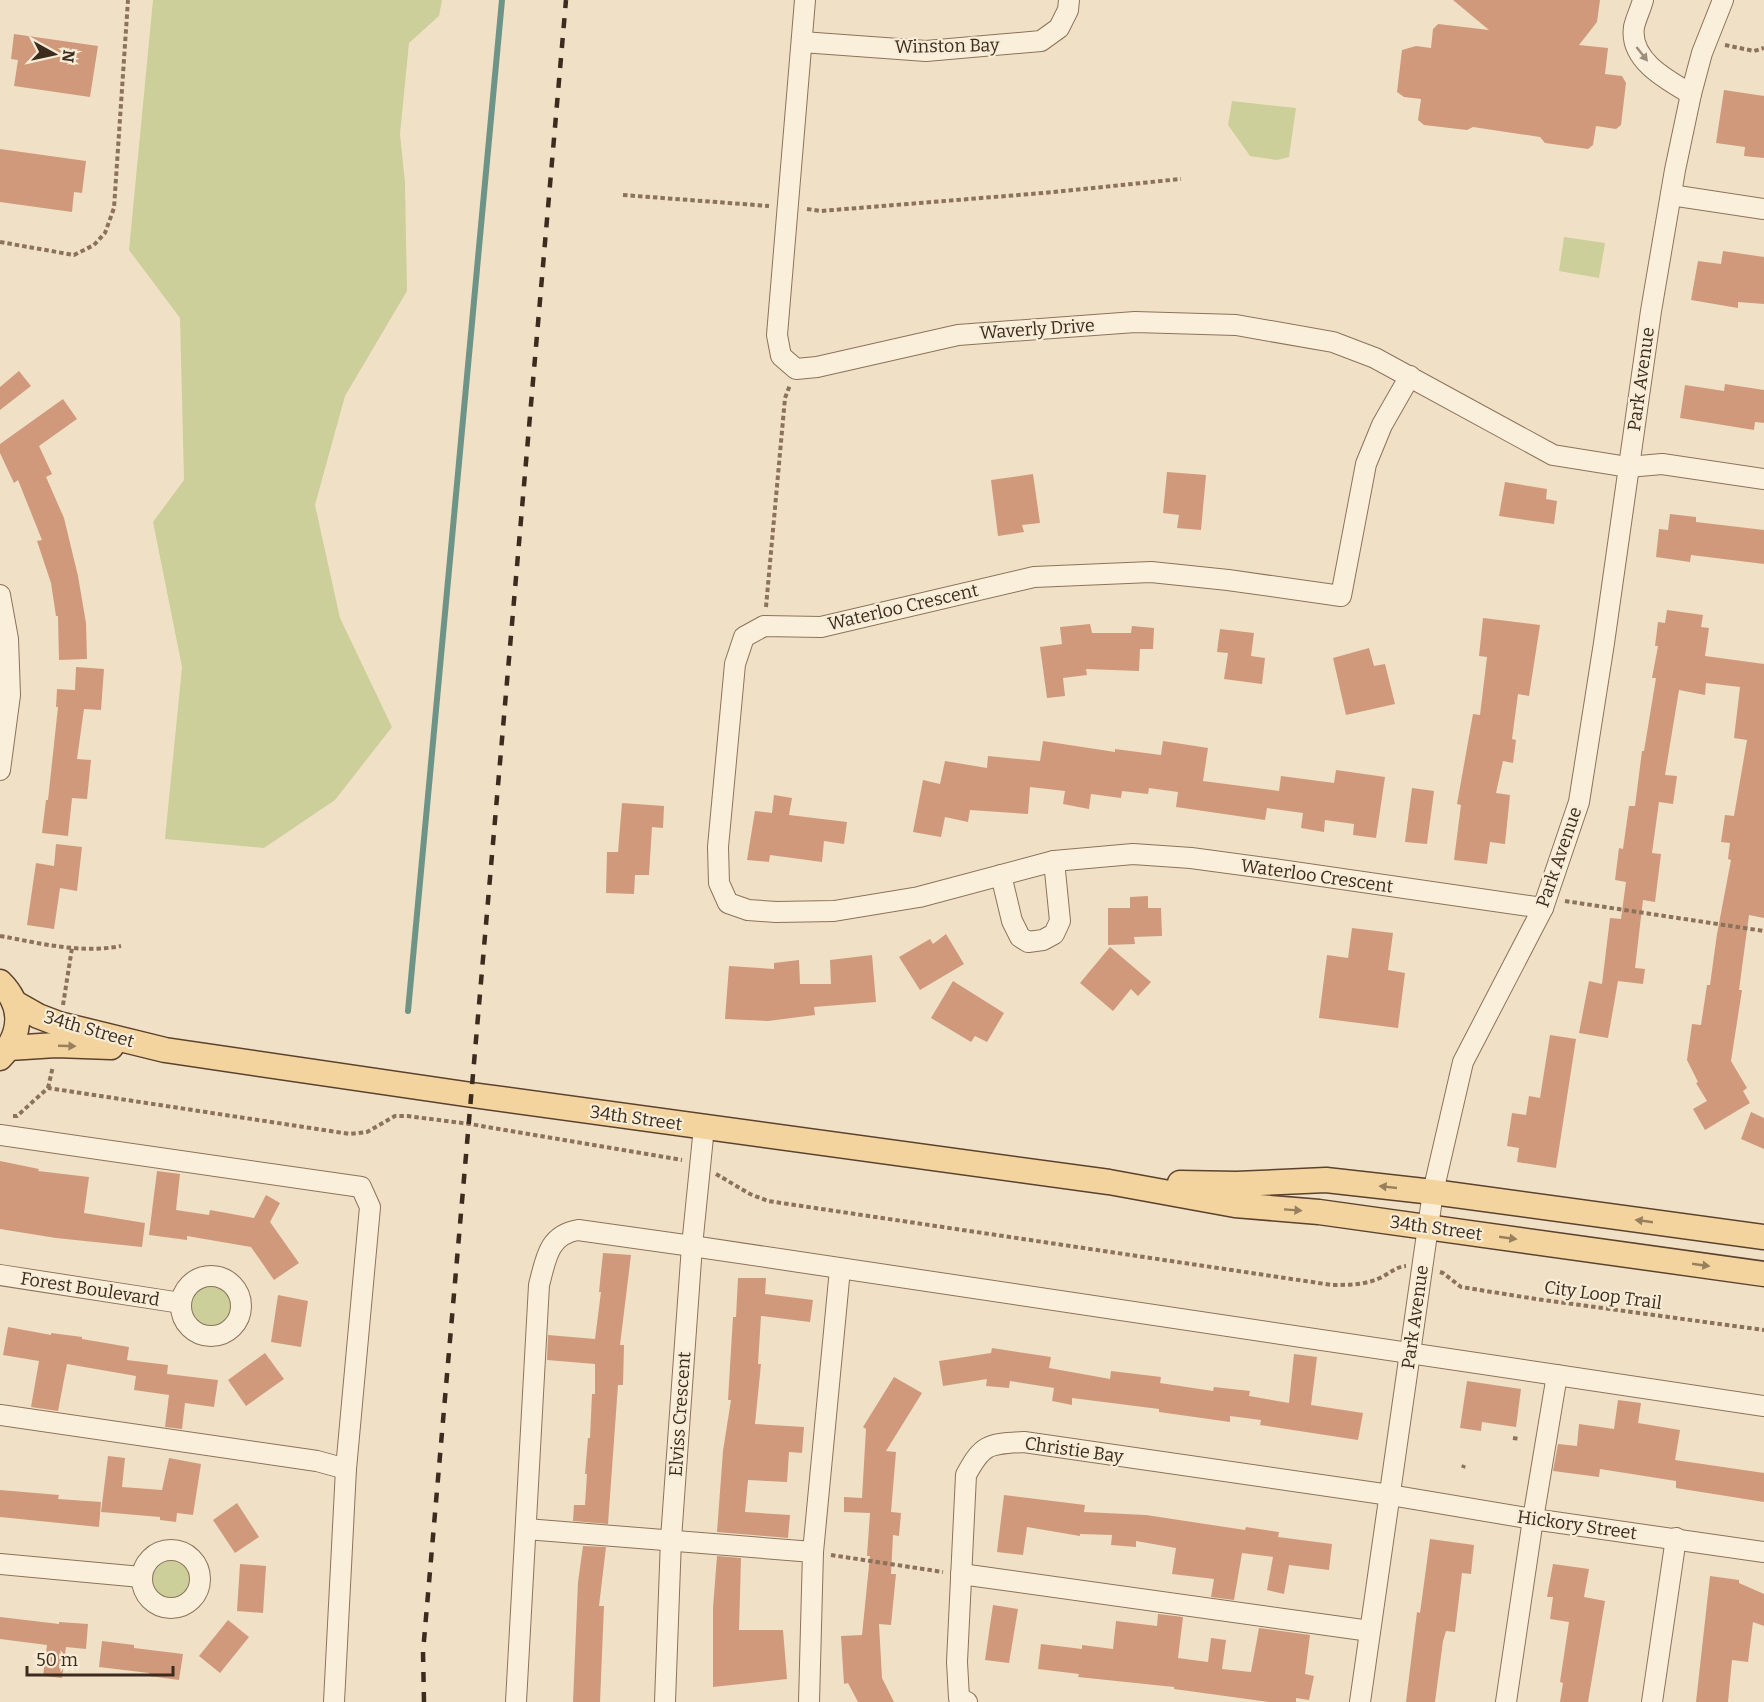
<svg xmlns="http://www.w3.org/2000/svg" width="1764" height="1702" viewBox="0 0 1764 1702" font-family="Bitter,serif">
<rect width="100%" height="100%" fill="#f0e1c6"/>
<g fill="#cccf99">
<polygon points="153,0 442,0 439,16 409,43 400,134 405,183 407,291 345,396 315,505 340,618 392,727 335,800 264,848 165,839 182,667 153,522 184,480 180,318 129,250"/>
<polygon points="1232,101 1296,108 1289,157 1277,160 1250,156 1228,125"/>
<polygon points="1564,237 1605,243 1599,278 1559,271"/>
<circle cx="211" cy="1306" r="20"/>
<circle cx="171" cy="1580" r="20"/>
</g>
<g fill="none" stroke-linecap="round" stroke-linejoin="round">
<polyline stroke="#6e9387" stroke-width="6" points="408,1011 502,0"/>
</g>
<g fill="#d0997b">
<polygon points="1453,0 1600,0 1597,22 1579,45 1608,48 1605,74 1622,76 1626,83 1621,125 1616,129 1596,126 1593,145 1588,149 1545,143 1540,137 1473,127 1467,130 1424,125 1418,120 1421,99 1404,97 1397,92 1402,50 1416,46 1431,48 1433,29 1438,24 1489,30"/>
<polygon points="14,34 98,46 90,97 14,86 18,60 11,59"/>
<polygon points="1724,90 1764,96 1764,158 1744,156 1745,147 1716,143"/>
<polygon points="0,149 86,161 82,193 74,192 72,212 0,202"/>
<polygon points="1723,251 1764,257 1764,304 1738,302 1738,308 1691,300 1698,261 1721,264"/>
<polygon points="19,371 31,386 0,410 0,387"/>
<polygon points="1725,384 1764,390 1764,423 1755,422 1754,430 1680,418 1685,385 1724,391"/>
<polygon points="63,399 77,419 39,446 52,474 46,477 64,518 78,576 86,623 87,659 59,660 58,616 56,616 51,583 37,541 42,540 18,480 14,483 0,453 0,444"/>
<polygon points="1167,472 1206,475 1201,530 1177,528 1179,515 1163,513"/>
<polygon points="1033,474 1040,523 1022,525 1024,532 998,536 991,480"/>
<polygon points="1505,482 1547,489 1546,499 1557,501 1554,524 1499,516"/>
<polygon points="1670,514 1696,517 1696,522 1764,530 1764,564 1691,555 1690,562 1656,557 1659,529 1668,530"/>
<polygon points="1667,610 1703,615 1701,627 1709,628 1705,656 1764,664 1764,918 1749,915 1739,990 1742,990 1731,1061 1747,1088 1743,1091 1750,1103 1705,1130 1693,1109 1707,1101 1696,1083 1698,1082 1687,1060 1692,1024 1701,1025 1707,985 1710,985 1717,934 1731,860 1728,859 1730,843 1721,842 1725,815 1734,816 1747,740 1734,738 1740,687 1706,683 1705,695 1679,690 1665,775 1677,776 1673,804 1659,802 1652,853 1661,854 1655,902 1643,900 1635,968 1645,969 1643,984 1618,981 1608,1038 1579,1033 1589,981 1602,984 1610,918 1621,919 1626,882 1615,880 1619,848 1623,849 1629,806 1635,806 1642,751 1644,751 1656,678 1652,678 1658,646 1655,646 1658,622 1665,623"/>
<polygon points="1483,618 1540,625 1529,696 1518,694 1512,739 1516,740 1513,763 1503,761 1496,793 1510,795 1505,844 1490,842 1487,864 1454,860 1461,805 1457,804 1473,714 1480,715 1487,657 1479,656"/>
<polygon points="1090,624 1092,633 1131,633 1132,626 1154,628 1153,649 1140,649 1139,671 1086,669 1087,675 1063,678 1065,696 1047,698 1040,647 1062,644 1060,627"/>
<polygon points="1220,629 1254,633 1251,656 1265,658 1262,684 1224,679 1228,653 1217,652"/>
<polygon points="1369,648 1374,666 1385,664 1395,704 1346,715 1333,658"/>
<polygon points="76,667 104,669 101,710 84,709 77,759 91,760 87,799 72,798 68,836 42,833 46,800 48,800 58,707 56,707 57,689 75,690"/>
<polygon points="1043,741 1115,752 1115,749 1161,755 1163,741 1208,748 1203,781 1279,791 1281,776 1334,783 1336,770 1385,777 1376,838 1353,835 1354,824 1325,820 1324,832 1301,828 1303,813 1267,808 1265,820 1176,807 1178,792 1149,788 1148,794 1122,791 1121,798 1091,794 1089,809 1063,804 1065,791 1030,787 1028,814 970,810 968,822 945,817 941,837 913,832 923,780 940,784 945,761 987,768 988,756 1040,761"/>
<polygon points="1412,788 1434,791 1427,844 1405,842"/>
<polygon points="774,795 792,798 789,815 847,822 844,844 824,841 822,862 770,855 769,862 747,860 755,811 772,813"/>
<polygon points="622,803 664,806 663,828 652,827 649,875 635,875 634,894 606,893 607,852 618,852"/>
<polygon points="56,844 82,847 77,891 60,888 54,929 27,925 36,863 54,866"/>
<polygon points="1148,896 1148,908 1161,908 1162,936 1134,937 1135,944 1108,945 1108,908 1130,908 1130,897"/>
<polygon points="1352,928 1393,933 1388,970 1405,973 1398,1028 1319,1018 1327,955 1348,958"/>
<polygon points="946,934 964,964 920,990 899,957 930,939 933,944"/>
<polygon points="1110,947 1151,982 1138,996 1131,989 1113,1011 1080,983"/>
<polygon points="872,955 876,1002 814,1007 815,1015 768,1021 725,1019 729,966 774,969 774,963 799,960 800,984 831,984 830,960"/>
<polygon points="953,981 1004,1013 987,1042 975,1036 971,1042 931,1018"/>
<polygon points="1550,1035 1576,1039 1556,1168 1517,1162 1519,1148 1507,1146 1512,1113 1526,1115 1529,1096 1540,1098"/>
<polygon points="1751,1112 1764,1118 1764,1149 1741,1139"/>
<polygon points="0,1161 39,1169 38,1171 89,1177 84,1213 145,1223 142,1247 56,1238 0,1229"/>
<polygon points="157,1171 180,1174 176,1210 209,1215 210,1210 254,1218 266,1195 280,1203 270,1222 299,1263 274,1280 251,1247 187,1236 187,1240 149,1235"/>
<polygon points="603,1253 631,1255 620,1345 624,1345 623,1385 618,1385 608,1524 573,1521 574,1505 585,1505 587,1474 585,1474 588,1438 590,1438 592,1394 595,1394 595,1364 547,1360 548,1335 595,1339 601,1292 599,1292"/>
<polygon points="738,1278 766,1278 765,1294 813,1300 810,1322 761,1316 758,1364 761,1364 755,1424 804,1427 802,1453 789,1452 787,1482 748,1480 745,1512 790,1515 788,1538 717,1532 723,1451 731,1400 728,1400 733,1317 736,1317"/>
<polygon points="278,1295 308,1301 301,1347 271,1342"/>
<polygon points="8,1327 51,1335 51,1333 82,1337 82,1339 129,1347 127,1360 168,1365 167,1374 218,1380 214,1407 185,1403 182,1429 165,1427 169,1395 134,1390 136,1376 67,1364 58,1411 31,1407 39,1361 3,1355"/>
<polygon points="992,1348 1051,1357 1049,1368 1110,1379 1111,1371 1161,1377 1160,1383 1213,1391 1214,1387 1250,1391 1249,1396 1289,1403 1294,1354 1317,1357 1311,1405 1363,1413 1358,1440 1260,1425 1261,1420 1230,1416 1230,1422 1159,1412 1159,1409 1072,1398 1072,1405 1052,1401 1054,1388 1010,1381 1009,1388 986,1386 987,1379 943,1386 939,1361 991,1353"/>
<polygon points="265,1353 284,1379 246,1406 228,1380"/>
<polygon points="894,1377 922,1393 886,1451 896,1452 891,1512 901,1513 899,1536 893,1535 891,1574 896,1574 891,1625 879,1624 882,1678 894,1702 858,1702 848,1683 844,1684 841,1636 862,1635 870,1556 867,1556 870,1513 844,1512 844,1497 862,1498 866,1429 863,1427"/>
<polygon points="1467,1381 1521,1389 1516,1427 1482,1422 1481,1431 1460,1428"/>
<polygon points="1618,1400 1641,1403 1638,1423 1680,1430 1675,1460 1764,1473 1764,1502 1676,1488 1676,1481 1600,1469 1599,1477 1553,1471 1558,1444 1577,1446 1579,1424 1614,1429"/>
<polygon points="108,1456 125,1458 122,1487 162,1490 169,1458 201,1464 193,1515 177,1513 176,1522 160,1520 160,1517 101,1512"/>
<polygon points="0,1490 59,1495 58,1499 101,1502 99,1527 0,1517"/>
<polygon points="1004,1495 1085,1505 1084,1512 1146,1515 1245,1530 1246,1527 1279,1532 1278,1537 1332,1544 1329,1570 1289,1565 1284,1594 1267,1590 1273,1557 1242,1553 1234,1600 1211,1597 1214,1579 1172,1574 1176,1548 1136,1541 1136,1547 1111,1545 1112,1535 1080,1534 1080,1536 1027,1527 1023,1555 997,1552"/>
<polygon points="237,1503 259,1537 235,1553 213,1520"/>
<polygon points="1430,1539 1474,1545 1471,1574 1462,1573 1455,1632 1446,1631 1443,1641 1435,1702 1406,1702 1417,1612 1420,1613"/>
<polygon points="583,1546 606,1547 599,1606 604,1606 600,1702 573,1702 578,1582"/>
<polygon points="717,1556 741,1558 739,1630 783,1630 787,1679 713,1687 713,1608"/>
<polygon points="240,1564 266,1566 263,1613 237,1611"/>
<polygon points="1553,1564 1589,1569 1584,1597 1605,1601 1588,1702 1560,1702 1563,1683 1560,1682 1569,1622 1550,1619 1553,1597 1547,1597"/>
<polygon points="1710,1576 1739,1580 1739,1583 1764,1594 1764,1626 1753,1622 1748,1662 1732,1660 1728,1702 1696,1702"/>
<polygon points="993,1605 1018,1609 1009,1663 985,1660"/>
<polygon points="1158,1614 1183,1617 1178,1658 1208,1662 1211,1638 1226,1640 1222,1669 1251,1672 1259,1628 1310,1635 1305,1674 1314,1676 1309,1700 1296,1698 1296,1702 1269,1702 1174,1689 1174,1687 1078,1677 1079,1674 1038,1669 1041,1644 1082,1649 1082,1645 1113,1649 1116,1621 1157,1626"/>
<polygon points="0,1617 59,1624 59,1622 88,1624 86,1649 66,1647 62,1678 43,1676 47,1645 0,1639"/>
<polygon points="228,1620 249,1637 220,1673 199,1656"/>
<polygon points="102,1641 134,1645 134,1648 183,1654 179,1680 149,1676 149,1673 99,1667"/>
</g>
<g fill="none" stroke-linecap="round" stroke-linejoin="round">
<g stroke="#8d725b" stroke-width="22">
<g id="minor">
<polyline points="805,0 777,335 781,356 796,369 817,367 958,335 1135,322 1236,325 1333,342 1375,358 1553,455 1628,467 1662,464 1764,479"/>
<path d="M1643 0C1641 8 1636 18 1634 27 1629 60 1667 80 1691 94"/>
<polyline points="802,42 926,51 1041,41 1059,28 1068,10 1069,0"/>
<polyline points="1671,195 1764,209"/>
<polyline points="1410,376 1382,425 1366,464 1341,596 1228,580 1151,572 1034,577 821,627 764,626 744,637 735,664 718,847 719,883 728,903 748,910 776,912 834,911 919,897 1054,861 1133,854 1191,858 1273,869 1543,908"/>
<polyline points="0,595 8,639 10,695 0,770"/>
<polyline points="1001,875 1012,921 1020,937 1028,942 1043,940 1054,934 1060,921 1054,861"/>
<polyline points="0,1135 361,1187 370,1207 346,1469 334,1702"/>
<polyline points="0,1275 181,1303"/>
<circle cx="211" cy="1306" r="30"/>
<polyline points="0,1415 317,1461 346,1469"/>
<polyline points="526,1529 813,1552"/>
<circle cx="171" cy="1579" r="29"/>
<polyline points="0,1564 141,1577"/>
<polyline points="961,1574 1370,1631"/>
<path d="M516 1702 539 1285C546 1259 548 1235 578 1230L692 1246 1764 1406"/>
<polyline points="665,1702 671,1539 692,1246 704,1127"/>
<polyline points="809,1702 813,1552 840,1269"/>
<path d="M967 1702 959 1698 957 1662 966 1475C983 1443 989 1444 1024 1442L1390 1495 1533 1519 1764 1552"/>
<polyline points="1360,1702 1433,1192 1463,1062 1543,908 1579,802 1604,643 1651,311 1675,170 1691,94 1702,53 1723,0"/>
<polyline points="1506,1702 1533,1519 1557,1375"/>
<polyline points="1652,1702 1676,1538"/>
</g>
</g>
<g stroke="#5b412f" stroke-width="27">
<g id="major">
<path d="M0 982C24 1006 22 1034 0 1058"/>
<polyline points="15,1003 38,1016 59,1024 165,1050 472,1095 1109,1182 1235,1205 1319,1212 1764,1274"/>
<polyline points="9,1048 56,1045 111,1047"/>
<polyline points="1180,1183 1236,1184 1326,1180 1433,1192 1764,1237"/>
</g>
</g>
<g stroke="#8d725b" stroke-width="4" stroke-dasharray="4.5 3" stroke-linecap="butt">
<polyline points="1725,45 1754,51 1764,48"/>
<polyline points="623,195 769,206"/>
<polyline points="807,209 821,211 1043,193 1181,179"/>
<polyline points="0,242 74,255 94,245 105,233 114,208 128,0"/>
<polyline points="766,607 785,398 790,385"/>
<polyline points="1565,901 1764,931"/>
<path d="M0 936C40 943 80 954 121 946"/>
<polyline points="63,1005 72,948"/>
<polyline points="48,1088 53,1066"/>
<polyline points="13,1116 17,1116 48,1088 350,1134 367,1132 395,1116 407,1116 470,1124 682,1160"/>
<path d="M716 1174 750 1194 768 1201 1332 1285C1348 1285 1365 1285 1380 1278 1389 1274 1395 1267 1406 1266"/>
<polyline points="1440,1272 1443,1273 1461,1287 1536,1299 1764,1330"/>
<polyline points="1513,1438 1520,1439"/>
<polyline points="1463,1468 1464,1465"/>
<polyline points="831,1555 943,1572"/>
</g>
<use href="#minor" stroke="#faefda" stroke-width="20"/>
<use href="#major" stroke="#f4d49e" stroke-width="24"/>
<polyline stroke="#3c2c1f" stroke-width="4.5" stroke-dasharray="10 10" stroke-linecap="butt" points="424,1702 423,1652 566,0"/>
</g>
<defs><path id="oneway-solid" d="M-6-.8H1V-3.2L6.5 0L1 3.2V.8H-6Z" transform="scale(1.5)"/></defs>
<use fill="#9b8e7c" href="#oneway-solid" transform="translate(1642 54) rotate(52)"/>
<g fill="#98805e">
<use href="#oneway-solid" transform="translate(67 1046) rotate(2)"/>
<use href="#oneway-solid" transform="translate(1388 1187) rotate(-174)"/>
<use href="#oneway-solid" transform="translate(1293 1210) rotate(4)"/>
<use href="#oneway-solid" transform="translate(1644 1221) rotate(-172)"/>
<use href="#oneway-solid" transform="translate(1508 1238) rotate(8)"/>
<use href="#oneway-solid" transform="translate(1701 1265) rotate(8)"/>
</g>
<g text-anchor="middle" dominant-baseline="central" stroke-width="4.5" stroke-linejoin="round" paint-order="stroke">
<g font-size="18" fill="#3c2c1f" stroke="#f7ecd6">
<text transform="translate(947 46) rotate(-1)">Winston Bay</text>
<text transform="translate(1037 329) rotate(-4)">Waverly Drive</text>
<text transform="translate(1641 379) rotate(-82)">Park Avenue</text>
<text transform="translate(903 607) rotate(-13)">Waterloo Crescent</text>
<text transform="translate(1559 857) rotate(-71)">Park Avenue</text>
<text transform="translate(1317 876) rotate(8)">Waterloo Crescent</text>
<text transform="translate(89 1029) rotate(16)">34th Street</text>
<text transform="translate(636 1118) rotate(8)">34th Street</text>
<text transform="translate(1436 1228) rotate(8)">34th Street</text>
<text transform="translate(90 1289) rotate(9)">Forest Boulevard</text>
<text transform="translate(1603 1295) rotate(8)">City Loop Trail</text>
<text transform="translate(1415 1317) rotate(-82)">Park Avenue</text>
<text transform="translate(680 1414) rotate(-86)">Elviss Crescent</text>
<text transform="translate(1074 1450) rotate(8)">Christie Bay</text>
<text transform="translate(1577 1525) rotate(8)">Hickory Street</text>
</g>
</g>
<g transform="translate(54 54) rotate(98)" stroke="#f7ecd6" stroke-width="4.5" paint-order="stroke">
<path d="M0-4.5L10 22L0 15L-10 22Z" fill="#3c2c1f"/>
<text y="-9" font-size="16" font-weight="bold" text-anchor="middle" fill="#3c2c1f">N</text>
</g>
<path d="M27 1666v9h146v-9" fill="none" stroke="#3c2c1f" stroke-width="3"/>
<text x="36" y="1666" font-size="18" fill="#3c2c1f" stroke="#f7ecd6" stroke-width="4.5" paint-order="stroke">50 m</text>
</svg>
